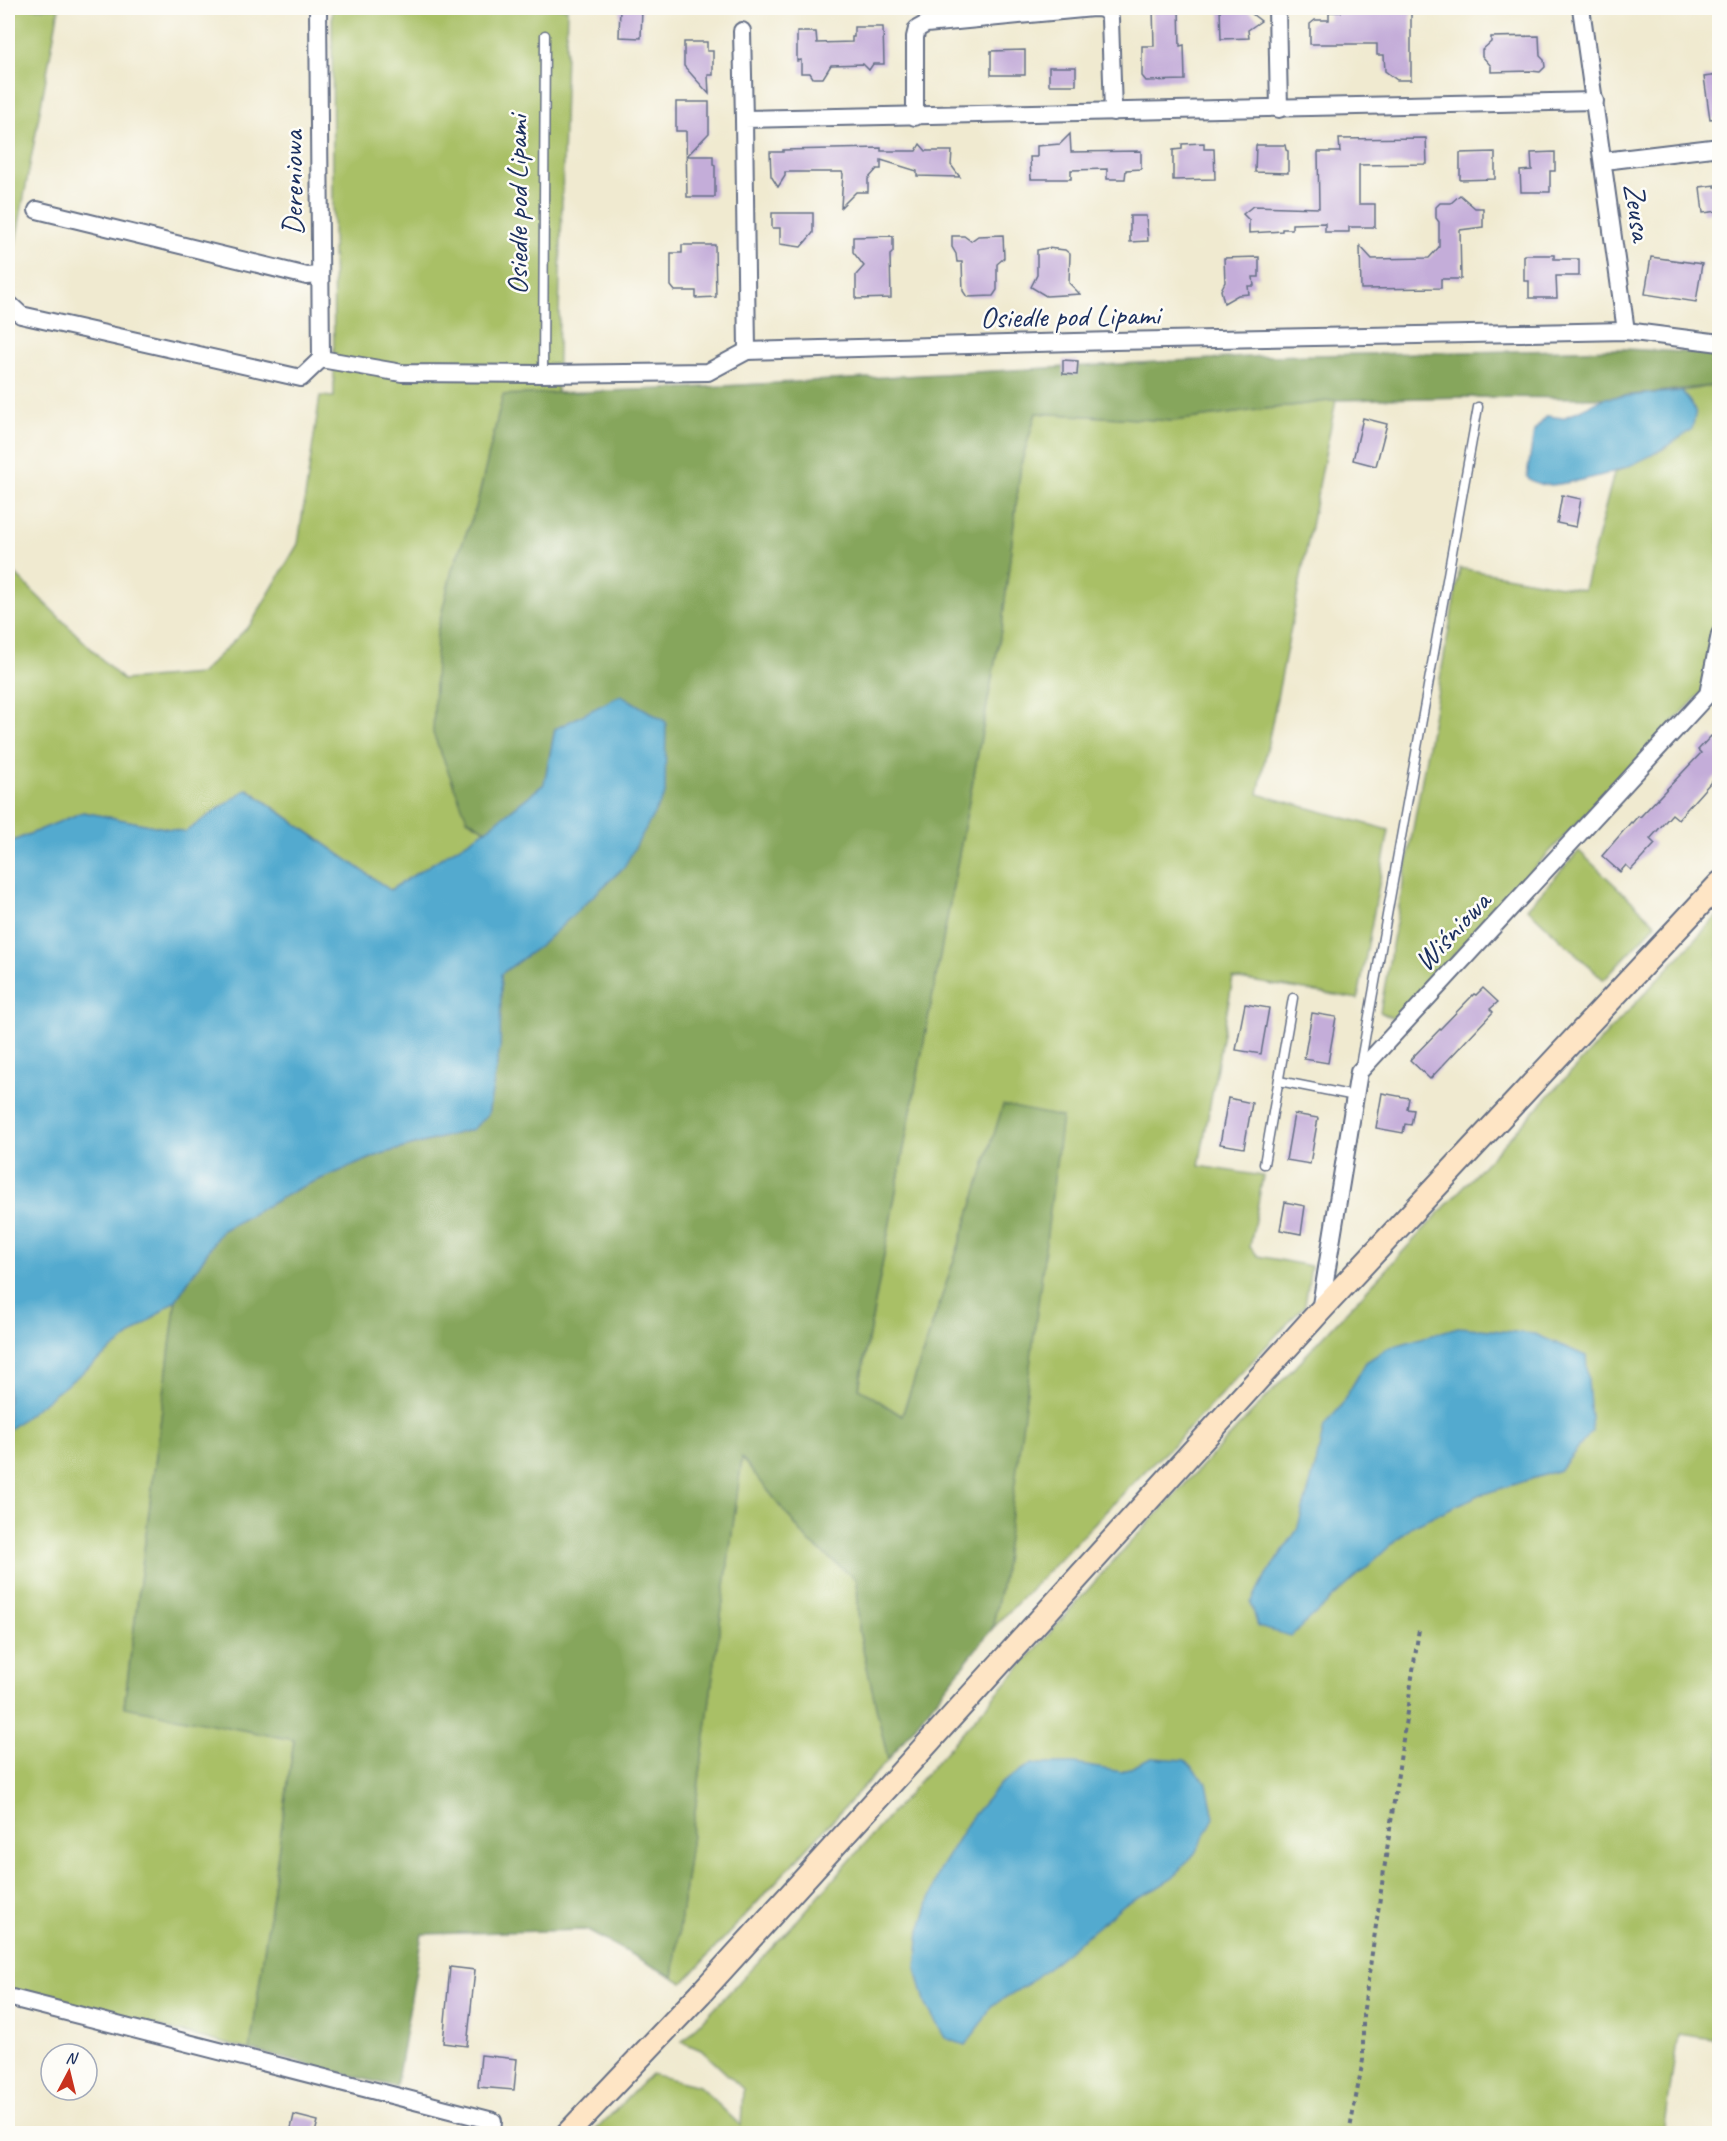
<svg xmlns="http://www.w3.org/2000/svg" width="1727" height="2141" viewBox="0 0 1727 2141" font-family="Caveat,sans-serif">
<rect width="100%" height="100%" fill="#fdfcf7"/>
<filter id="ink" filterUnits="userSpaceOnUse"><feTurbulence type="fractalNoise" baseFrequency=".0167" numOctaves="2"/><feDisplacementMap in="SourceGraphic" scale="12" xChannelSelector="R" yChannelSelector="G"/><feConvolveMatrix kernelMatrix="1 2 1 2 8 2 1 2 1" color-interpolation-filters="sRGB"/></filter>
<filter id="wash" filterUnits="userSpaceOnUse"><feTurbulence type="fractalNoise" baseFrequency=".008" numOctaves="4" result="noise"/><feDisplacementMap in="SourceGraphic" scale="24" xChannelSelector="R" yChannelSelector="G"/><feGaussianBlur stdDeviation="1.35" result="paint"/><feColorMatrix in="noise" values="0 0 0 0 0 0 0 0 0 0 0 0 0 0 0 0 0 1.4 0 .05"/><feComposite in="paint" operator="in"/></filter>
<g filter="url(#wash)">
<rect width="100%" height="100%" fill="#f0ead0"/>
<g fill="#a9c066" stroke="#627862" stroke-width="1.5">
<polygon points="8,8 59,8 8,283"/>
<polygon points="332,8 567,8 557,393 503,395 476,508 452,570 437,633 467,819 486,830 390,890 248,789 185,832 83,812 8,843 8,567 123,680 200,674 251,624 298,544 320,396 334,397"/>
<polygon points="1719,385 1719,602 1703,691 1536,866 1394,1019 1380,1012 1460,568 1584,590 1614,473 1666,448 1696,411 1682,391"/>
<polygon points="1336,400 1258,794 1389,830 1358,999 1233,978 1199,1166 1263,1176 1250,1247 1258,1256 1311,1266 1305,1305 1176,1442 1146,1470 992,1629 1003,1577 1003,1106 971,1209 902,1416 859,1389 1002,625 1021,464 1036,413 1173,421"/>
<polygon points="1579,851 1656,924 1604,980 1527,908"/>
<polygon points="1719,914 1720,2040 1678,2034 1664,2133 592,2134 651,2074 699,2086 741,2126 743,2089 701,2050 682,2042 795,1923 1113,1561"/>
<polygon points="176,1300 124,1706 294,1740 250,2050 8,1989 8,1430"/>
<polygon points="742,1457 809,1542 857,1580 859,1631 888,1760 683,1983 673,1977"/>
</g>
<polygon fill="#86a65b" stroke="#506a5c" stroke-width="1.5" points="1624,349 1719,354 1719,385 1605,398 1468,397 1336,400 1173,421 1036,413 1021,464 1002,625 859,1388 902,1416 971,1209 1003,1105 1062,1117 1003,1577 992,1629 888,1760 859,1631 857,1580 809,1542 742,1458 673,1977 586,1930 422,1934 396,2087 250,2050 294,1740 124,1707 176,1300 221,1231 299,1188 381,1154 473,1129 488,1114 500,1047 501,974 541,945 624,867 555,729 544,784 486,830 467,819 433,733 437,633 452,570 476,508 503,395 687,388 1266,356"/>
<g fill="#53aacf" stroke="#376c96" stroke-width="1.5">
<path d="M1682 391 1696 411 1692 429C1652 458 1620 474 1571 482 1554 485 1540 489 1527 477L1534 431 1547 416 1563 418 1605 398Z"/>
<polygon points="621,695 666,722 665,794 624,867 541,945 501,974 500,1047 488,1114 473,1129 381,1154 299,1188 221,1231 176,1300 8,1430 8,843 83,812 185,832 247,789 390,890 486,830 544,784 555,729"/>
<polygon points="1458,1327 1535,1334 1586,1356 1592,1431 1560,1470 1477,1496 1412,1526 1291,1636 1258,1627 1251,1603 1261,1583 1297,1530 1316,1464 1324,1426 1340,1407 1366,1362 1388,1348"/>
<polygon points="1151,1758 1185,1760 1207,1783 1214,1818 1195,1853 1173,1878 1155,1889 1126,1903 1028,1984 991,2006 982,2023 965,2045 945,2038 926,2005 916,1969 920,1931 939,1870 971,1818 1000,1784 1032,1764 1075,1764 1122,1772"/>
</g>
<g id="blocks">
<g fill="#c4add9">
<polygon points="620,8 642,8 641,38 619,37"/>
<polygon points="1153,8 1179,8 1180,46 1184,45 1185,80 1146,81 1142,76 1142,46 1154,46"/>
<polygon points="1220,8 1248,8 1248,11 1261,21 1248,30 1249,38 1221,39"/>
<polygon points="1344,8 1352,8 1352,11 1381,11 1380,8 1411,8 1411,80 1397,80 1385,71 1384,55 1377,55 1377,44 1310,44 1310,24 1315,20 1329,20 1329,12 1341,12"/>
<polygon points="854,27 883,27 884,64 873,64 869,70 863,64 831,65 823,78 813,78 810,73 801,73 801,60 797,61 797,32 816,32 817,43 852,42 852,37 854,37"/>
<polygon points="1539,36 1540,56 1544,60 1545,67 1540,72 1531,71 1491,72 1491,66 1482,56 1482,50 1491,42 1491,37"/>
<polygon points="684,42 707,42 707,51 713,51 713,75 708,75 709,94 684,66"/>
<polygon points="1025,50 1025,75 991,75 991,51"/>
<rect x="1049" y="67" width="27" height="18"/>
<polygon points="1719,75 1719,118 1710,119 1704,77"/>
<polygon points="676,102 709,102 709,133 687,156 713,156 713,164 715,165 715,197 687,197 686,131 676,131"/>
<polygon points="1070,134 1071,152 1141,151 1141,169 1126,170 1125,179 1107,179 1107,169 1071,170 1071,179 1031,179 1030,157 1037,157 1037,146 1060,144"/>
<polygon points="1426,138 1427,164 1359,165 1359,204 1375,204 1375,227 1349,227 1349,232 1325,232 1325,223 1292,224 1292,229 1282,229 1282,231 1249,233 1249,220 1243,214 1253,206 1319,208 1318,152 1340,152 1339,139"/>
<polygon points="1204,143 1204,149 1214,149 1215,179 1173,180 1173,150 1182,149 1182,144"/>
<polygon points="920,144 926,151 952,151 951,165 960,177 917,176 917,171 881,160 881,169 877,169 868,179 868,192 856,192 841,207 843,174 842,172 785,172 785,176 778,187 771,176 770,152 783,152 783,150 881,148 881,151 916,151"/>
<polygon points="1256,145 1285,145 1286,150 1288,151 1288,173 1255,172"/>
<polygon points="1495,152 1495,179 1460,180 1460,153"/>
<polygon points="1555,152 1555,171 1550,171 1550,192 1521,192 1520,171 1532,170 1531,153"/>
<polygon points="1715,185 1715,187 1719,187 1719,211 1703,213 1700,187"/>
<polygon points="1460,195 1475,208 1483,208 1483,227 1460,230 1461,279 1441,279 1441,288 1361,289 1360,246 1372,259 1429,258 1439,247 1439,222 1436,218 1436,207 1440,203 1451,203"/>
<polygon points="772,213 813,213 813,233 801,247 780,244 780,228 772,228"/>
<polygon points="1130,216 1146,216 1148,241 1130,242"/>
<polygon points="1003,235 1004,258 997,264 997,290 993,296 967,297 963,291 962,262 957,262 956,254 952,247 952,236 964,236 971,241 978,236"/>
<polygon points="893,236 893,252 890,255 891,298 856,299 856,275 864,266 853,252 853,237"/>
<polygon points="682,245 715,245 716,297 696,298 696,291 675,291 671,286 671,253 682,253"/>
<polygon points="1047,248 1065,250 1070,254 1069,283 1080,294 1046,296 1031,287 1037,275 1037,250"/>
<polygon points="1524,255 1554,255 1554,259 1579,259 1579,276 1556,276 1557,298 1529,298 1529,281 1524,281"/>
<polygon points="1259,257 1259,277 1253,277 1254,286 1248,286 1249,294 1238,295 1224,303 1221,290 1225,282 1224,258"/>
<polygon points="1651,257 1702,264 1696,302 1645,294"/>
<polygon points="1063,360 1078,361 1077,375 1063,374"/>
<polygon points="1363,418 1387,424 1376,466 1353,460"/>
<polygon points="1562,495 1581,499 1576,527 1557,523"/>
<polygon points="1711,736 1719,744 1719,773 1678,819 1672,814 1650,839 1655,844 1631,870 1626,865 1620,872 1602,856 1631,822 1632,823 1638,816 1640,817 1701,753 1698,750"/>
<polygon points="1483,988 1498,1002 1490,1009 1493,1012 1430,1079 1410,1060 1474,994 1476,995"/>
<polygon points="1245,1004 1269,1008 1261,1054 1236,1050"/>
<polygon points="1312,1013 1336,1017 1328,1063 1304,1059"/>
<polygon points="1382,1093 1409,1098 1407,1109 1414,1110 1411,1125 1405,1124 1403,1133 1376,1128"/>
<polygon points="1228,1098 1252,1103 1244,1148 1220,1144"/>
<polygon points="1294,1114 1318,1118 1310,1164 1286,1160"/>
<polygon points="1285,1202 1305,1206 1301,1234 1280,1230"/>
<polygon points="450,1967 475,1970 467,2046 443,2043"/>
<polygon points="481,2055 517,2059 514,2090 478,2087"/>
<polygon points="294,2115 318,2121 315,2133 290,2133"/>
</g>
</g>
</g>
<g filter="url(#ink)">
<use href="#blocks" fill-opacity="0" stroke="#667086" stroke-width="1.5"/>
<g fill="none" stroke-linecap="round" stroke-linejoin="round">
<g stroke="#667086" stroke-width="11">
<g id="lane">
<polyline points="543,374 545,35"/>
<polyline points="1360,1066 1478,407"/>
<polyline points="1279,1081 1355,1096"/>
<polyline points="1264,1164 1293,998"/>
</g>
</g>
<g stroke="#667086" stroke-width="20">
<g id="street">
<polyline points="318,8 321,359"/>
<polyline points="1277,8 1279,109"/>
<polyline points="1581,8 1626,331"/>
<polyline points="742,31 744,119"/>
<path d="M915 117V37L917 29 926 24 1093 8C1102 8 1107 9 1110 19L1113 112"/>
<polyline points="1604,161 1720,147"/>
<polyline points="37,210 307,276 320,275"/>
<polyline points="8,303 21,315 301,378 321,359"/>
<polyline points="747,351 744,119 1595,101"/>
<polyline points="321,359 402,373 543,374 708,372 747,351 1114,341 1626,331 1720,343"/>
<polyline points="1320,1311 1359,1072 1708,694 1720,634"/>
<polyline points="8,1997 493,2121 492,2134"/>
</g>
</g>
<g stroke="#667086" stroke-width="26">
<polyline id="secondary" points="567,2134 700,1994 1320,1311 1720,883"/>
</g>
<polyline stroke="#667086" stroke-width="4" stroke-dasharray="4.5 4.5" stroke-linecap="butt" points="1349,2134 1363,2060 1363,2015 1419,1629"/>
<use href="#lane" stroke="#fff" stroke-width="8"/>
<use href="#street" stroke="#fff" stroke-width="16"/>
<use href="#secondary" stroke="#fee5c5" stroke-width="22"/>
</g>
</g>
<g text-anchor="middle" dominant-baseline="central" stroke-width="5" stroke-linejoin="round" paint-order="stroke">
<g font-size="30" fill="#1b2f5e" stroke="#fdfcf7">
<text transform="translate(292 183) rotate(-90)">Dereniowa</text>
<text transform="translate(517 205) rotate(-90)">Osiedle pod Lipami</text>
<text transform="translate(1638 212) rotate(82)">Zeusa</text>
<text transform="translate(1070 316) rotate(-1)">Osiedle pod Lipami</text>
<text transform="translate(1452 931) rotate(-47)">Wiśniowa</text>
</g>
</g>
<rect width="1727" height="2141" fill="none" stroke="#fdfcf7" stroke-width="30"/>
<g transform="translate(69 2072) rotate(7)"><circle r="28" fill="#fdfcf7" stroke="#a3aaba" stroke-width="1.5"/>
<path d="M0-4.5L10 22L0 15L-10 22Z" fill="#c8321e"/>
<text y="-9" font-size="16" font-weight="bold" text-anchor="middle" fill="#1b2f5e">N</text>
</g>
</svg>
